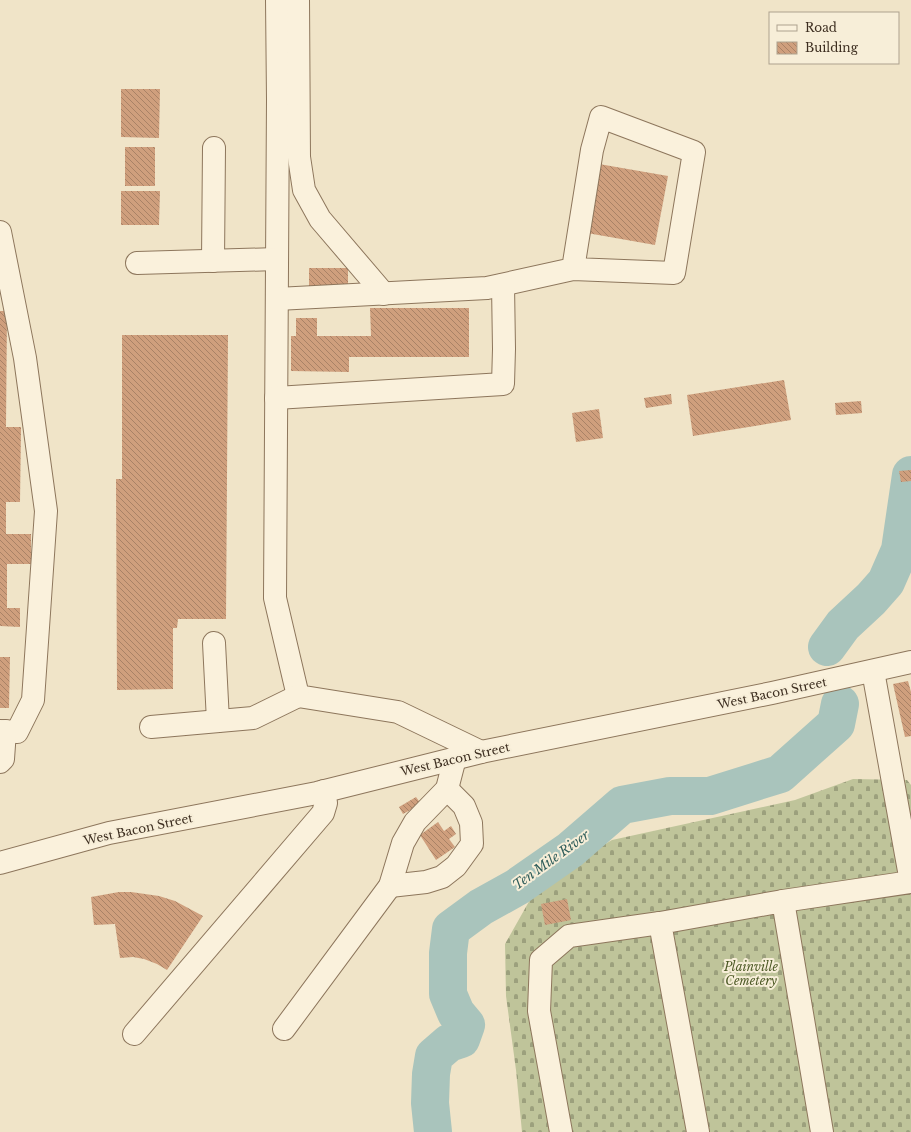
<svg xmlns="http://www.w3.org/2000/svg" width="911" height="1132" viewBox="0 0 911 1132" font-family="'Libre Baskerville',serif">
<defs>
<pattern id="cemetery-stones" width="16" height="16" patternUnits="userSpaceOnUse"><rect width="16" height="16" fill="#bfc49a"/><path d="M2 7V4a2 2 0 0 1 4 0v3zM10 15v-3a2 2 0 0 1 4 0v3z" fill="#9ca07d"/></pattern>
<pattern id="building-back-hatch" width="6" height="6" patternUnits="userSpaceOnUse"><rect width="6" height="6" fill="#cf9f7d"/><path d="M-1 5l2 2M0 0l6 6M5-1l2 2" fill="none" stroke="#a98266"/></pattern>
</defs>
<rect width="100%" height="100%" fill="#f0e4c8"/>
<polygon fill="url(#cemetery-stones)" points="853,779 907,780 911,785 911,1132 522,1132 516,1070 506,996 505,944 540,882 612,840 795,800"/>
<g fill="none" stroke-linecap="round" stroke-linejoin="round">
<g stroke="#a9c4bc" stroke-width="38">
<polyline points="827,647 843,625 871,599 886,582 900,550 911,475"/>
<polyline points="433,1132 430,1103 431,1074 434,1056 449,1043 461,1039 466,1025 456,1013 448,994 448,953 451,929 481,907 517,887 570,850 622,805 670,796 710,796 780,774 836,724 840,704"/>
</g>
</g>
<g fill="url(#building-back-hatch)">
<polygon points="121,89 160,89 159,138 121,137"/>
<rect x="125" y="147" width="30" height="39"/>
<polygon points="599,164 668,176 655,245 587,233"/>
<polygon points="121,191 160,191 159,225 121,225"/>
<polygon points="309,268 348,268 348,292 309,291"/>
<polygon points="370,308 469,308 469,357 349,357 349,372 291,371 291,336 296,336 296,318 317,318 317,336 371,336"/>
<polygon points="0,311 7,311 6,427 21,427 20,502 6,502 6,534 31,534 31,564 7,564 7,608 20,608 20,627 0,626"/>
<polygon points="122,335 228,335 226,619 178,619 177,628 173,628 173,689 117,690 116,479 122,479"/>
<polygon points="784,380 791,420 693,436 687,395"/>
<polygon points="671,394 672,404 646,408 644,398"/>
<polygon points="861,401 862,413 836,415 835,403"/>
<polygon points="599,409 603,438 576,442 572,413"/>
<polygon points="911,470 911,481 901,482 899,471"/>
<polygon points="0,657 10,657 9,708 0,708"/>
<polygon points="908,681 911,692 911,736 905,737 893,684"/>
<polygon points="416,797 421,804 403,814 399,807"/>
<polygon points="438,822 444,831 451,826 456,834 449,839 455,847 436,860 420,835"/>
<polygon points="119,892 131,892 159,896 175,901 203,916 167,970 157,964 144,959 133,957 120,958 115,924 94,925 91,897"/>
<polygon points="567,899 571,920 545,925 541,904"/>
</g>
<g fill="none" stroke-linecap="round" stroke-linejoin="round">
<g stroke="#8d765c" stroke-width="24">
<g id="minor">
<polyline points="277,0 278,100 275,598 298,696 398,712 481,752"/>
<polyline points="298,0 299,157 304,190 320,219 384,294"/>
<polyline points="0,232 25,358 46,511 33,700 17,732 0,731"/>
<polyline points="213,261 214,148"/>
<polyline points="137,263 277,259"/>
<polyline points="277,299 487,288 573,269 592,150 601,117 694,152 674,273 573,269"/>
<polyline points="276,398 503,384 504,349 503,285"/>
<polyline points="214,643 218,721"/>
<polyline points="151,727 253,718 298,696"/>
<polyline points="0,762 3,759 5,731"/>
<polyline points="0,863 109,833 317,793 481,752 772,693 911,662"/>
<polyline points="390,886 426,882 442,877 456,866 472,844 471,823 464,806 447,789"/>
<polyline points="783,901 911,882 873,671"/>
<polyline points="284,1029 390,886 403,843 415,822 447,789 455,758"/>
<polyline points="134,1034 323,813 326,803 324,791"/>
<polyline points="561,1132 539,1011 541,960 569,936 660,923"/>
<polyline points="698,1132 660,923 783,901 822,1132"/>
</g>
</g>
<use href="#minor" stroke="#faf1dc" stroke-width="22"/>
</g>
<g text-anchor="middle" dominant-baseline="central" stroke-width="4" stroke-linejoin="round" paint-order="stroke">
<g font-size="12" fill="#3d2e20" stroke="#f7eed8">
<text transform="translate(772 693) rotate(-12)">West Bacon Street</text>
<text transform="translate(455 759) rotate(-13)">West Bacon Street</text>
<text transform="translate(138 829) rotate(-12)">West Bacon Street</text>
</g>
<g font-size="12" font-style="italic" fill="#4d5a26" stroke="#f7eed8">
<text x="751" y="966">Plainville<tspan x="751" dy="14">Cemetery</tspan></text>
</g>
<g font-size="13" font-style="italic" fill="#2f5d5a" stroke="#f7eed8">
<text transform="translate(551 860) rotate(-36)">Ten Mile River</text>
</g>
</g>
<rect x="769" y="12" width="130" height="52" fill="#f7eed8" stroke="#ada18e"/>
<rect x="777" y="25" width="20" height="6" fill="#faf1dc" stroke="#ada18e"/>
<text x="805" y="32" font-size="12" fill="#3d2e20">Road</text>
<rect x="777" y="42" width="20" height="12" fill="url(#building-back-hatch)" stroke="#ada18e"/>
<text x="805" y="52" font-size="12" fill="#3d2e20">Building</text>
</svg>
